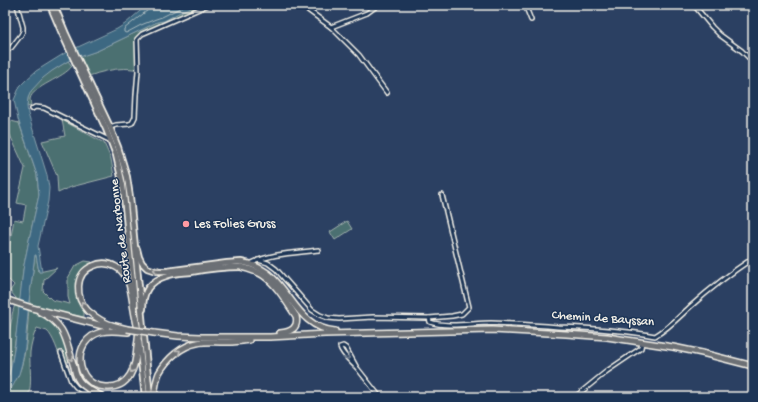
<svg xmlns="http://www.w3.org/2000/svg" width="758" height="402" viewBox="0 0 758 402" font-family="'Gochi Hand',sans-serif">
<rect width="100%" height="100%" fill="#2b4062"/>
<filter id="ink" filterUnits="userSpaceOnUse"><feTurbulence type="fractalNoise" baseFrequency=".025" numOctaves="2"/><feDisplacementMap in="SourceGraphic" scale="8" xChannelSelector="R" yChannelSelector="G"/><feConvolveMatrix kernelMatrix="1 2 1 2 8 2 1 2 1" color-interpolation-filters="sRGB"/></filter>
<g filter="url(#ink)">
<g fill="#4c6f71" stroke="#a0b0ac">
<path d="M197 5H208L142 34 137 39 138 70C126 67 114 69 102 72 96 73 92 76 86 76L79 62 81 56 97 51 143 29 157 22 164 21 182 11Z"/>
<path d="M68 61 72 66C64 78 33 86 30 99 30 100 31 105 31 106L27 107C27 101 28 96 31 91 39 77 55 69 68 61Z"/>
<polygon points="62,120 104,143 111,159 114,176 71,187 58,193 57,176 42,141 65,136"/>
<path d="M11 121 19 123 37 175 39 195 30 235 23 270 18 322 11 367 9 374 5 380V350L12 318C11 314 16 304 16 298L10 291 14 285 5 276V271L14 219 23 221 26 205 17 203 25 168 5 124Z"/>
<polygon points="347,221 352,229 335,240 330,232"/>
<polygon points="35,255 36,255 39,272 57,268 44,280 43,291 52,300 70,304 68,297 68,278 75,266 85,261 92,262 82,271 75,283 77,296 84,310 84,317 32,306 29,301"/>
<path d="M29 308H32L58 324 71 358 68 362 61 361C59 354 53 336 47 331 44 330 40 329 37 328 33 336 31 344 30 352 29 367 33 382 28 397H5C9 390 14 384 18 376 27 355 27 330 29 308Z"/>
</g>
<polygon fill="#3c6882" stroke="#869fab" points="147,5 197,5 182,11 164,21 157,22 143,29 97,51 68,61 52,71 43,78 31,91 28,98 27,106 28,114 47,175 49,188 48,201 38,246 42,272 39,272 36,255 35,255 29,301 25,347 22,363 19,374 13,386 5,396 5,380 9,375 11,367 15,344 23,270 30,235 39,195 37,175 18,119 14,100 20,86 26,80 36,71 65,53 117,29 125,24"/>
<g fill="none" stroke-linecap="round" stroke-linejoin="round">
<polyline stroke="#aababf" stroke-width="1" points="150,5 148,10 124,29 124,32 126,33 141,25 156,19 162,17 186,5"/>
<g stroke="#f4f1e8" stroke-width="6">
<g id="minor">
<polyline points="301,5 331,27 359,55 387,93"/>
<polyline points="525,5 531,20"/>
<polyline points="694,5 712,27 720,35 742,51 753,62"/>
<polyline points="331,27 367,13 378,5"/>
<polyline points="5,51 11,48 21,35 23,31 23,27 17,5"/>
<polyline points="32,109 35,107 44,108 111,141"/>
<polyline points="110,127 116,125 129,124 132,123 135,117 136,95 138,71 137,39 142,34 208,5"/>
<polyline points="258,260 268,263 276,269 312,310 320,315 328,318 339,319 373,317 429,318 452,316 462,314 469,307 442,195"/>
<path d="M250 264C271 253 296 253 319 250"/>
<path d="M429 318 430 322C447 328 472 323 491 323 513 324 535 325 558 327 590 328 623 330 655 336 669 328 680 316 691 306 711 288 732 272 753 258"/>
<polyline points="61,353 71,381 76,387 90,397"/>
<path d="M357 368 346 348 343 346 340 347C342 355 352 362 358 369 365 378 373 388 380 397"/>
<polyline points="575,397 607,371 641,348 642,342"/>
</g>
</g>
<g stroke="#f4f1e8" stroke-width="8">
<g id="primary">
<polyline points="50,5 61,31 106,129 116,155 123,186 135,304"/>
<polyline points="54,5 66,34 110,127 118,147 127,177 130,197 150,397"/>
<polyline points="137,249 139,257 142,263 147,268 156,271 167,271 227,263 241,262 250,264"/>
<path d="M143 309C143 302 144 294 148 288 152 283 159 278 166 276 174 273 182 273 191 272 207 269 224 267 241 267"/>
<polyline points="139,341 145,397"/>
</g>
</g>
<g stroke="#f4f1e8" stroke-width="8">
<g id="trunk">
<path d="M250 264C258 267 265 270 271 276 293 296 301 328 335 331"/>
<path d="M241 267C249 269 257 271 264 276 277 285 287 303 296 316 299 328 291 332 280 333"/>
<polyline points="5,299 32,308 107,327"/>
<path d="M40 312C67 325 66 342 74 367 75 373 77 380 82 384 88 390 96 393 103 397"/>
<polyline points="111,325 127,329"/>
<path d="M114 326C104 323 96 318 88 311 75 298 74 273 93 266 101 262 109 263 116 267 131 275 131 295 134 310 135 317 137 324 138 331 139 336 138 341 137 346 136 367 130 389 105 387 74 385 71 340 101 332 109 330 119 331 128 332"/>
<polyline points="154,333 178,336 201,337 270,337 325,334 492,330 566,334 607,337 673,347 702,353 753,366"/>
<path d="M154 397C155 389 156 380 159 373 167 359 181 346 197 343 206 341 218 342 228 342 235 342 242 341 249 340"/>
</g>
</g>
<use href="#minor" stroke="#1d3557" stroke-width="3"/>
<use href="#primary" stroke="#6c6f75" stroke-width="4.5"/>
<use href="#trunk" stroke="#6c6f75" stroke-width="5"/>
<g stroke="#f4f1e8" stroke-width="8" stroke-linecap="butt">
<polyline id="trunk-bridge" points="127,329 154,333"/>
</g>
<use href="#trunk-bridge" stroke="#6c6f75" stroke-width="5"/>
</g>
<defs><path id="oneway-chevron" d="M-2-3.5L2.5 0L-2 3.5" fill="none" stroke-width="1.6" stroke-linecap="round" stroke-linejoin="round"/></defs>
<g stroke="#bebdba">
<use href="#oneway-chevron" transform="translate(156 270) rotate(-171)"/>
<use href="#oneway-chevron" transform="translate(83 304) rotate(-119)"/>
<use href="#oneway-chevron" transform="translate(178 352) rotate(-36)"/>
<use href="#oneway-chevron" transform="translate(71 358) rotate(75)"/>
<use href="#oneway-chevron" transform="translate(132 370) rotate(115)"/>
</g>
<use stroke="#68778a" href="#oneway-chevron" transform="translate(347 357) rotate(49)"/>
</g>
<circle fill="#ff9aa2" stroke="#1d3557" stroke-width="1.5" cx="186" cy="224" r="4"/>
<g text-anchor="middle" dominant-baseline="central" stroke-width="3" stroke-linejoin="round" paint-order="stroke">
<g font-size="13" fill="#f4f1e8" stroke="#1d3557" text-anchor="start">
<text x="194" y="224">Les Folies Gruss</text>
</g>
<g font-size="13" fill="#f4f1e8" stroke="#1d3557">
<text transform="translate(121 231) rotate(-97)">Route de Narbonne</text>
<text transform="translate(603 319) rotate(4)">Chemin de Bayssan</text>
</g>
</g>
<rect width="758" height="402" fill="none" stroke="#1d3557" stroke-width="20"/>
<rect x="10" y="10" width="738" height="382" fill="none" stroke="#f4f1e8" stroke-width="1.5" filter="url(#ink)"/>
</svg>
